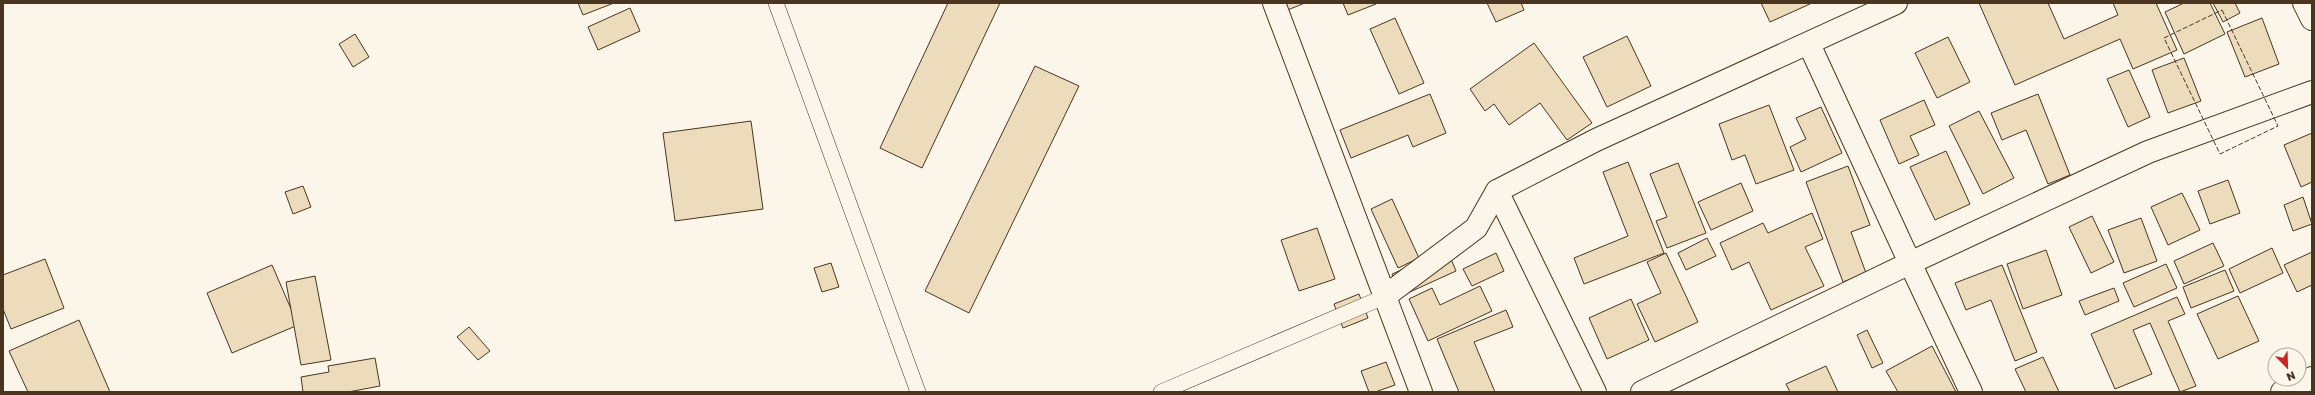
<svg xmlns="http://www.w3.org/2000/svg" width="2315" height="395" viewBox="0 0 2315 395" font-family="'Golos Text',sans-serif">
<rect width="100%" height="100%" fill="#fbf6e9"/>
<g fill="#ecdcbc" stroke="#4a3520">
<polygon points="578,3 614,3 583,15"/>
<polygon points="948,3 1000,3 922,168 880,148"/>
<polygon points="1282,3 1305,3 1285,11"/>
<polygon points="1343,3 1376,3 1376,4 1348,15"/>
<polygon points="1487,3 1521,3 1524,10 1496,22"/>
<polygon points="1761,3 1810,3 1810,4 1770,22"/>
<polygon points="1979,3 2048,3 2064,39 2118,15 2113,3 2156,3 2177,50 2133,69 2120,39 2015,85"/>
<polygon points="2184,3 2210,3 2225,34 2184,54 2165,12"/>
<polygon points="2213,3 2235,3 2240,13 2223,22"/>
<polygon points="630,8 640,31 598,50 588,27"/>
<polygon points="1395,18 1424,83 1399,94 1370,29"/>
<polygon points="2262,18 2279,64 2245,77 2227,32"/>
<polygon points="355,34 369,57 353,67 339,44"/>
<polygon points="1627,36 1651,86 1607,107 1583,57"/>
<polygon points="1948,37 1970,82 1937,98 1915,53"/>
<polygon points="1534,43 1592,123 1567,140 1540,103 1509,125 1494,104 1485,111 1470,89"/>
<polygon points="2184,58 2201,101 2168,113 2152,70"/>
<polygon points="1035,66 1079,86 969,313 925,291"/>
<polygon points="2129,70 2150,117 2128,127 2107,79"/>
<polygon points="1430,94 1446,133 1413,147 1408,135 1351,158 1340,130"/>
<polygon points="2038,94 2070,175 2048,184 2026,130 2002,140 1991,113"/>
<polygon points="1924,100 1935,125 1910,136 1919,155 1899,164 1880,120"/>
<polygon points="1769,105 1794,170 1756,184 1745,155 1732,160 1719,124"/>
<polygon points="1821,107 1842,153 1801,172 1790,147 1806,139 1796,118"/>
<polygon points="1979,111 2014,178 1983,194 1949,126"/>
<polygon points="751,121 763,209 675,221 663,133"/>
<polygon points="2312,133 2312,182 2301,187 2284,145"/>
<polygon points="1946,151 1970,204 1935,220 1910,167"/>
<polygon points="1628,162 1664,253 1584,284 1574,258 1628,236 1603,172"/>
<polygon points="1678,163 1706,233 1667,248 1656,221 1667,217 1650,174"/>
<polygon points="1848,166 1870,225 1851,232 1866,273 1843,282 1806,182"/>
<polygon points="2228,180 2240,213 2210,224 2198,191"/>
<polygon points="1741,183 1753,211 1711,230 1698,202"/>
<polygon points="303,186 311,207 293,214 285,192"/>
<polygon points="2182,193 2200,230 2168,245 2151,207"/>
<polygon points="2303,197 2312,224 2293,231 2284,205"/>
<polygon points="1392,199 1419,258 1398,268 1371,209"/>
<polygon points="1812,213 1823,239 1805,247 1824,286 1771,310 1749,262 1732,270 1720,243 1763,223 1768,233"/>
<polygon points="2092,216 2114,262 2091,273 2069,227"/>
<polygon points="2141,218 2157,261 2124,273 2108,230"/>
<polygon points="1317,228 1335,279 1299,291 1281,240"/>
<polygon points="1707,238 1716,256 1686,270 1678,253"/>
<polygon points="2213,243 2224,266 2184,284 2174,261"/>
<polygon points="2272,248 2283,273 2240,293 2229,269"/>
<polygon points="1447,250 1456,271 1401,296 1392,274"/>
<polygon points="2046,250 2062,295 2023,309 2007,264"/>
<polygon points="2312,252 2312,285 2297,292 2284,265"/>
<polygon points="1496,253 1504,271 1472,286 1463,269"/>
<polygon points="1666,253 1698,322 1655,342 1637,304 1661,293 1647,262"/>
<polygon points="45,259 64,308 11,329 3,309 3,275"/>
<polygon points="831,263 839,287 822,292 814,268"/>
<polygon points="2166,264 2177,288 2134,307 2123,283"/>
<polygon points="272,265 298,325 232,353 207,293"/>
<polygon points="2002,265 2037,352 2015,361 1991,300 1966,310 1955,283"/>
<polygon points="2225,270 2234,291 2191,308 2183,287"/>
<polygon points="315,276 331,360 301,365 286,282"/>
<polygon points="1480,286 1492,311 1428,341 1409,299 1432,288 1440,305"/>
<polygon points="2114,288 2119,301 2085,315 2079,301"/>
<polygon points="1359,294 1368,318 1343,328 1334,304"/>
<polygon points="2238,296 2259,341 2218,359 2197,314"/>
<polygon points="2177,297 2185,314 2168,321 2196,386 2180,392 2150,323 2133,330 2152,374 2115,389 2091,334"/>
<polygon points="1631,299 1649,340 1607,359 1589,318"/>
<polygon points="1506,310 1513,327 1474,342 1495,392 1459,392 1437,339"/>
<polygon points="79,320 110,392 28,392 9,351"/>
<polygon points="469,327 490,351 478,360 457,337"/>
<polygon points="1867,330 1883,363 1872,368 1857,335"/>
<polygon points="1932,346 1956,392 1898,392 1886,371"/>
<polygon points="2043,357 2059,392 2026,392 2015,369"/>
<polygon points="375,358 380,386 348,392 303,392 301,377 329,372 328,366"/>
<polygon points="1386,362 1395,385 1375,392 1369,392 1361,371"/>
<polygon points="1826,366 1838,392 1790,392 1786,384"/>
</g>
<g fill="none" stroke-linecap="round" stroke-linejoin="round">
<g stroke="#4a3520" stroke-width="16">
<g id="lane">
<polyline points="776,3 918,392"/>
<polyline points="1161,392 1384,297"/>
</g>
</g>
<g stroke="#4a3520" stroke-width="24">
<g id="street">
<polyline points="1274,3 1421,392"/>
<polyline points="2304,3 2312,19"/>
<polyline points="1497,191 1595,392"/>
<polyline points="1384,297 1476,228 1497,191 1596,140 1896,3"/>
<polyline points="1642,392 1910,263 1809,44"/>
<polyline points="1971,392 1910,263 2148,152 2312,92"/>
<polyline points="2282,392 2312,378"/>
</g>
</g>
<use href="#lane" stroke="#fbf6e9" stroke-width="15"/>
<use href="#street" stroke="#fbf6e9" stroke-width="22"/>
<polygon stroke="#4a3520" stroke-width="1" stroke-dasharray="5 2" stroke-linecap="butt" points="2222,10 2278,126 2220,154 2164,38"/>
</g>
<rect width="2315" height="395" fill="none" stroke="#4a3520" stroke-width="8"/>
<g transform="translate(2287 367) rotate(157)"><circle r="19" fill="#fbf6e9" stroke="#b4a999"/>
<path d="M0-3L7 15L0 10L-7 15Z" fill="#c62828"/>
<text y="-6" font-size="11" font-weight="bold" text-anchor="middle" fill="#4a3520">N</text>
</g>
</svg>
